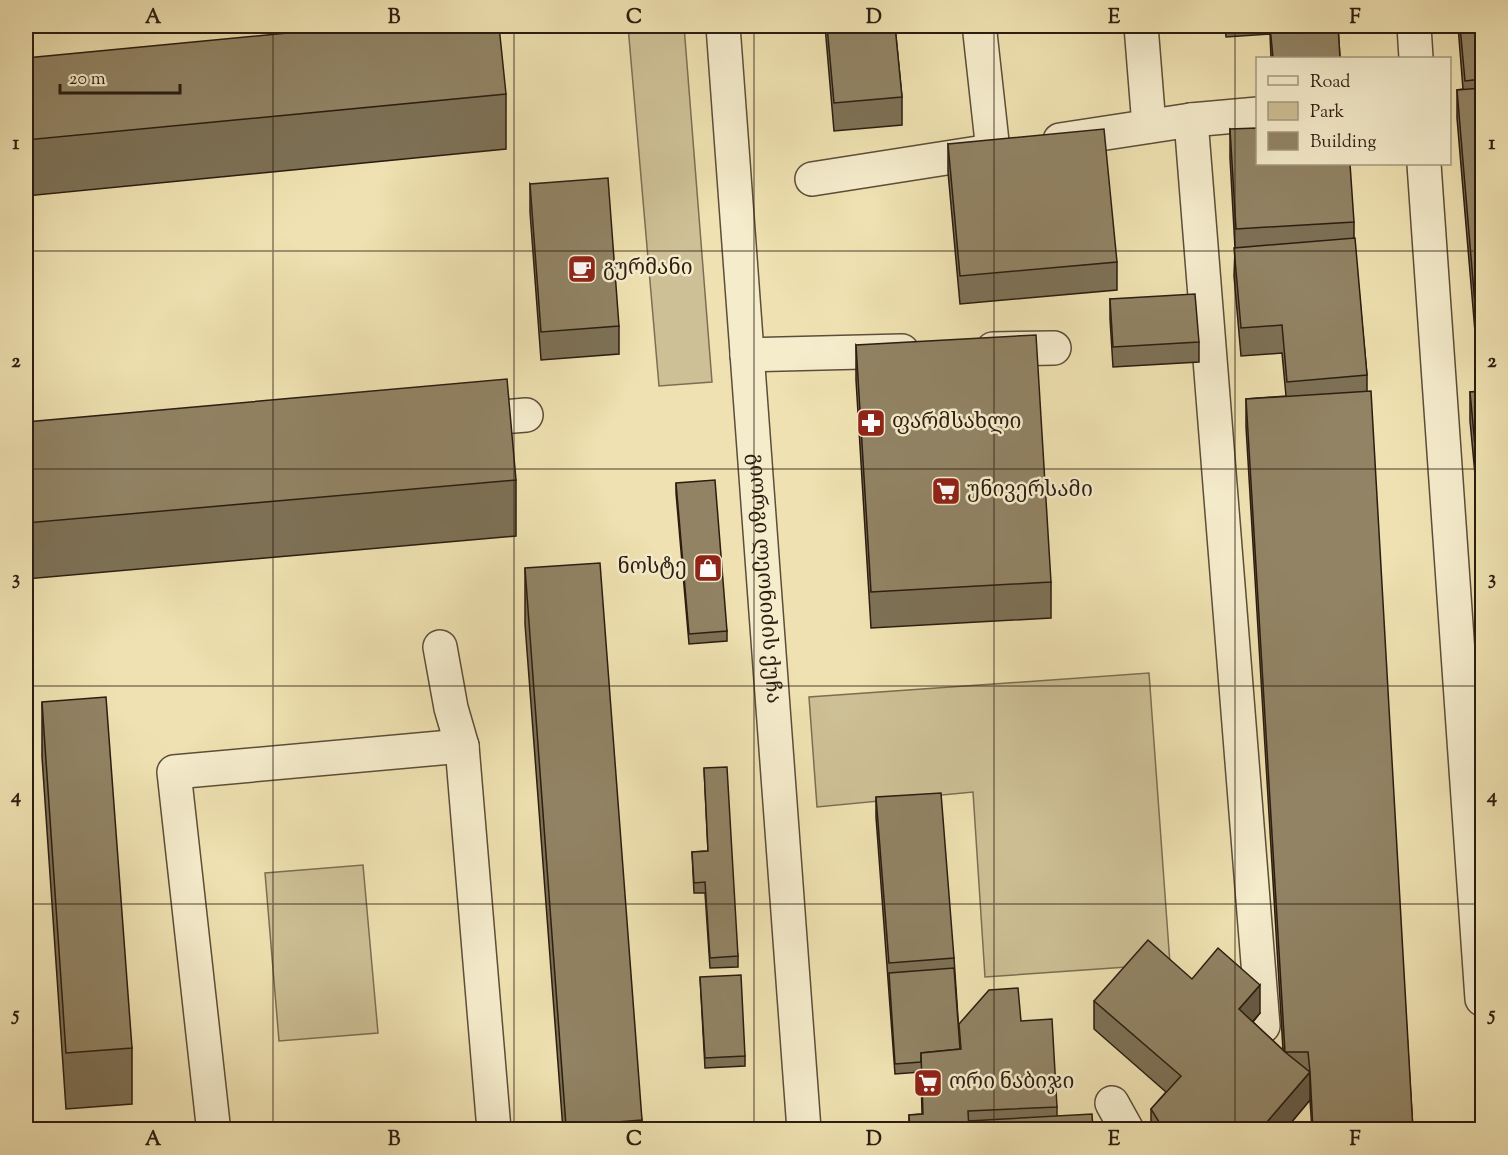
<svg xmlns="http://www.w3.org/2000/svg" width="1508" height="1155" viewBox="0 0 1508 1155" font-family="'Sorts Mill Goudy','Noto Serif Georgian',serif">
<rect width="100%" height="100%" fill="#efe1b1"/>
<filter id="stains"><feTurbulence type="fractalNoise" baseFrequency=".00333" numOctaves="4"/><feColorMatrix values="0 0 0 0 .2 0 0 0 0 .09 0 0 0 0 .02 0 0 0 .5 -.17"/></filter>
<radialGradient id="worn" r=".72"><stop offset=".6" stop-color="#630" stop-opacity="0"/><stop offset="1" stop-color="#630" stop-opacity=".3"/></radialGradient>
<g fill="#cec096" stroke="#7c6e53" stroke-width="1.5">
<polygon points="628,26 684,26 712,382 659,386"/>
<polygon points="1149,673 1170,964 985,977 973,792 817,807 809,697"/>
<polygon points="363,865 378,1033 279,1041 265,873"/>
</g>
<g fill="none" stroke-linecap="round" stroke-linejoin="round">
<g stroke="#5c4e38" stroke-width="36">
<g id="minor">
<path id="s1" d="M 723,26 L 804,1130"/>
<polyline points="982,26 980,33 993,151"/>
<polyline points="1141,26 1149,126"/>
<polyline points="1414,26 1416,58"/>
<polyline points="1191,120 1263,1026"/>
<polyline points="1060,140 1191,120 1258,114"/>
<polyline points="1424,164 1482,999"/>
<polyline points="812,179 991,151"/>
<polyline points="993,349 1054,348"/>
<polyline points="747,355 902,351"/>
<polyline points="465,420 526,415"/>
<polyline points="440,647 451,708 462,746 494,1130"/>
<polyline points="1112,1103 1127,1130"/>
<polyline points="212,1130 213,1124 174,772 462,746"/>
</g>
</g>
<use href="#minor" stroke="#f5eccc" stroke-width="33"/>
</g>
<g fill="#7d7156" stroke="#2b1d10" stroke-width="1.5">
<polygon points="825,26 895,26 902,97 902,125 834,131"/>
<polygon points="1225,26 1338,26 1340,58 1271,58 1270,34 1226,37"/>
<polygon points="1458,26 1482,26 1482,549 1470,421 1470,392 1480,391 1457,118 1457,90 1463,89"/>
<polygon points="26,58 506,94 506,149 26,196"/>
<polygon points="1230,129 1354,222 1354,238 1367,375 1367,392 1413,1130 1312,1130 1310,1100 1285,1130 1151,1130 1151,1109 1166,1092 1094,1029 1094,1001 1192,979 1260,1013 1253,1022 1283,1050 1246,427 1246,399 1286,396 1282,353 1241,356 1234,276 1235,248 1230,158"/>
<polygon points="948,144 1117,262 1117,290 960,304 948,172"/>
<polygon points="530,184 619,326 619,354 541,360 530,212"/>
<polygon points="26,230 32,284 32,304 26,305"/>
<polygon points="1110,299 1199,342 1199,362 1113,367 1110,319"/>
<polygon points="856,345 1051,582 1051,618 871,628 856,380"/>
<polygon points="26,422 516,480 516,536 26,579"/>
<polygon points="676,483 727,631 727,641 689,644 676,493"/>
<polygon points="525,568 642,1120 642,1130 563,1130 525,624"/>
<polygon points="42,702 132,1048 132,1104 66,1109 42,757"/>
<polygon points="704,768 738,956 738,967 710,968 705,893 694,893 692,852 708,851"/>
<polygon points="876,797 954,958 959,1033 1021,1021 1057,1107 1057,1116 1093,1130 909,1130 909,1115 922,1114 921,1072 895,1074 876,817"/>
<polygon points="700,977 745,1056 745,1066 705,1068"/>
</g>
<g fill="#665c46" stroke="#2b1d10" stroke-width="1.5">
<polygon points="1260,985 1260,1013 1239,1037 1239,1009"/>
<polygon points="1310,1072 1310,1100 1285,1130 1260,1130"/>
</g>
<g fill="#918364" stroke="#2b1d10" stroke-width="1.5" fill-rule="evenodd">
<polygon points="360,26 499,26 506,94 26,140 26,58"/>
<polygon points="827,26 895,26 902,97 834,103"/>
<polygon points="1270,26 1338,26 1340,58 1273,58"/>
<polygon points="1460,26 1482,26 1482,79 1465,81"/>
<polygon points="1482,88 1482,376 1481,376 1457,90"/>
<polygon points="1257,128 1257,164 1350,164 1354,222 1236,229 1230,129"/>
<polygon points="1104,129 1117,262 960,276 948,144"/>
<polygon points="608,178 619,326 541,332 530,184"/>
<polygon points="26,230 32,284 26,285"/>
<polygon points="1355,238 1367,375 1287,382 1282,325 1241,328 1234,248"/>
<polygon points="1195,294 1199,342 1113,347 1110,299"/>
<polygon points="1036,335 1051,582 871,592 856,345"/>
<polygon points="507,379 516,480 26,523 26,422"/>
<path d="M 1371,391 L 1413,1130 L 1313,1130 L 1310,1072 L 1260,1130 L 1164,1130 L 1151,1109 L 1181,1076 L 1094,1001 L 1148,940 L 1192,979 L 1218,948 L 1260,985 L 1239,1009 L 1285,1052 L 1246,399 ZM 1285,1052 L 1308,1052 L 1310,1072 Z"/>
<polygon points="1482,391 1482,520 1470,392"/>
<polygon points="715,480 727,631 689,634 676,483"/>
<polygon points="600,563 642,1120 566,1126 525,568"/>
<polygon points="106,697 132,1048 66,1053 42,702"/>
<polygon points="727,767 738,956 710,958 705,882 694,883 692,852 708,851 704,768"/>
<polygon points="941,793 954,958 889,963 876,797"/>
<polygon points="954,968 960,1049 921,1053 921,1062 895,1064 889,973"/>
<polygon points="741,975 745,1056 705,1058 700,977"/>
<polygon points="1018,988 1021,1021 1052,1019 1057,1107 968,1111 969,1130 910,1130 909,1115 923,1114 921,1053 961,1049 959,1024 989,990"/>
<polygon points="1092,1114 1093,1130 969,1130 969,1121"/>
</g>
<path fill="none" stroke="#2b1d10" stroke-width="1.5" stroke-opacity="0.55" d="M 273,26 L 273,1130M 514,26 L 514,1130M 754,26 L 754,1130M 994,26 L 994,1130M 1235,26 L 1235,1130M 26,251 L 1482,251M 26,469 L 1482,469M 26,686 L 1482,686M 26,904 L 1482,904"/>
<defs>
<g id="cafe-square" transform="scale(1.5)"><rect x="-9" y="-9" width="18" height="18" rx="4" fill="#8f2418" stroke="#f5eccc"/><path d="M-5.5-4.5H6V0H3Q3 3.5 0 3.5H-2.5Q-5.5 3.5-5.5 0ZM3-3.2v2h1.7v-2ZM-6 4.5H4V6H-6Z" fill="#fff"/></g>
<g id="pharmacy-square" transform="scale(1.5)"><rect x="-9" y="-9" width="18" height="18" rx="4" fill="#8f2418" stroke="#f5eccc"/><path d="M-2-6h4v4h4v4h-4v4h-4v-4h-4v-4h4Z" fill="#fff"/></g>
<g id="supermarket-square" transform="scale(1.5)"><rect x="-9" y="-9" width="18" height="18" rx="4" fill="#8f2418" stroke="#f5eccc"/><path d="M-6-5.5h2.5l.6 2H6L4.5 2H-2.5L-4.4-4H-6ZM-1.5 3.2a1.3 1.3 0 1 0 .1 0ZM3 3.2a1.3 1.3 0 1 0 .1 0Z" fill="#fff"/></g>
<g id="shop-square" transform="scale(1.5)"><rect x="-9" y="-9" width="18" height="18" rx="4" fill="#8f2418" stroke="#f5eccc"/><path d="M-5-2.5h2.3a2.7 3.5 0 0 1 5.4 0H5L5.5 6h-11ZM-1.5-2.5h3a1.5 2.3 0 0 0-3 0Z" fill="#fff"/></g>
</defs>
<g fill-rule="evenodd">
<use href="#cafe-square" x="582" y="269"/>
<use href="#pharmacy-square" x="871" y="423"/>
<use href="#supermarket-square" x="946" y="491"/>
<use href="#shop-square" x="708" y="568"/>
<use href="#supermarket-square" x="928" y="1083"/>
</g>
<g text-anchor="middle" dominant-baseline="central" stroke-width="5" stroke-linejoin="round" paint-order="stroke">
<g font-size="21" fill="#2b1d10" stroke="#f5eccc" text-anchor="start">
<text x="603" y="269">გურმანი</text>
<text x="892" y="423">ფარმსახლი</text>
<text x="967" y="491">უნივერსამი</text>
<text x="687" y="568" text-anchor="end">ნოსტე</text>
<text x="949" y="1083">ორი ნაბიჯი</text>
</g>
<g font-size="21" fill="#2b1d10" stroke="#f5eccc">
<text stroke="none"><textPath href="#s1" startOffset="554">გიორგი ლეონიძის ქუჩა</textPath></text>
</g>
</g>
<rect width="1508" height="1155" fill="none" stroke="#efe1b1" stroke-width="66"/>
<rect x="1256" y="57" width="195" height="108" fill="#f5eccc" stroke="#a49981" stroke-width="1.5"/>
<rect x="1268" y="76" width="30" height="9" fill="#f5eccc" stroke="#a49981" stroke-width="1.5"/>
<text x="1310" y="87" font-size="18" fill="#2b1d10">Road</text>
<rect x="1268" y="102" width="30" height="18" fill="#cec096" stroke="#a49981" stroke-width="1.5"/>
<text x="1310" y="117" font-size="18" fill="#2b1d10">Park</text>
<rect x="1268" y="132" width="30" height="18" fill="#918364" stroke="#a49981" stroke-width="1.5"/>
<text x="1310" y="147" font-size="18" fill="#2b1d10">Building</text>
<path d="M60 84v9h120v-9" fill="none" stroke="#2b1d10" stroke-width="3"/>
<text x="69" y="84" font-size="18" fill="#2b1d10" stroke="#f5eccc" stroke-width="4.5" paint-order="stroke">20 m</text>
<rect x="33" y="33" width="1442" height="1089" fill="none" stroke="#2b1d10" stroke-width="2"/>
<g font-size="20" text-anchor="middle" font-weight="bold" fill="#2b1d10">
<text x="153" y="23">A</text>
<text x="394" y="23">B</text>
<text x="634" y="23">C</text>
<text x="874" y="23">D</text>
<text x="1114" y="23">E</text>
<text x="1355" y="23">F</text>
<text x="16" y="149">1</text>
<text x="1492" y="149">1</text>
<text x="16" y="367">2</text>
<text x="1492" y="367">2</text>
<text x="16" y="584">3</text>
<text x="1492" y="584">3</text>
<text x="16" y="802">4</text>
<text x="1492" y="802">4</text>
<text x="16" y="1020">5</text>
<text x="1492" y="1020">5</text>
<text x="153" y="1145">A</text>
<text x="394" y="1145">B</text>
<text x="634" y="1145">C</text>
<text x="874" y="1145">D</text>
<text x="1114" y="1145">E</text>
<text x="1355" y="1145">F</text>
</g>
<rect width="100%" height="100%" filter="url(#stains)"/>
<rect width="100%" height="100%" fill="url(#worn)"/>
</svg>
